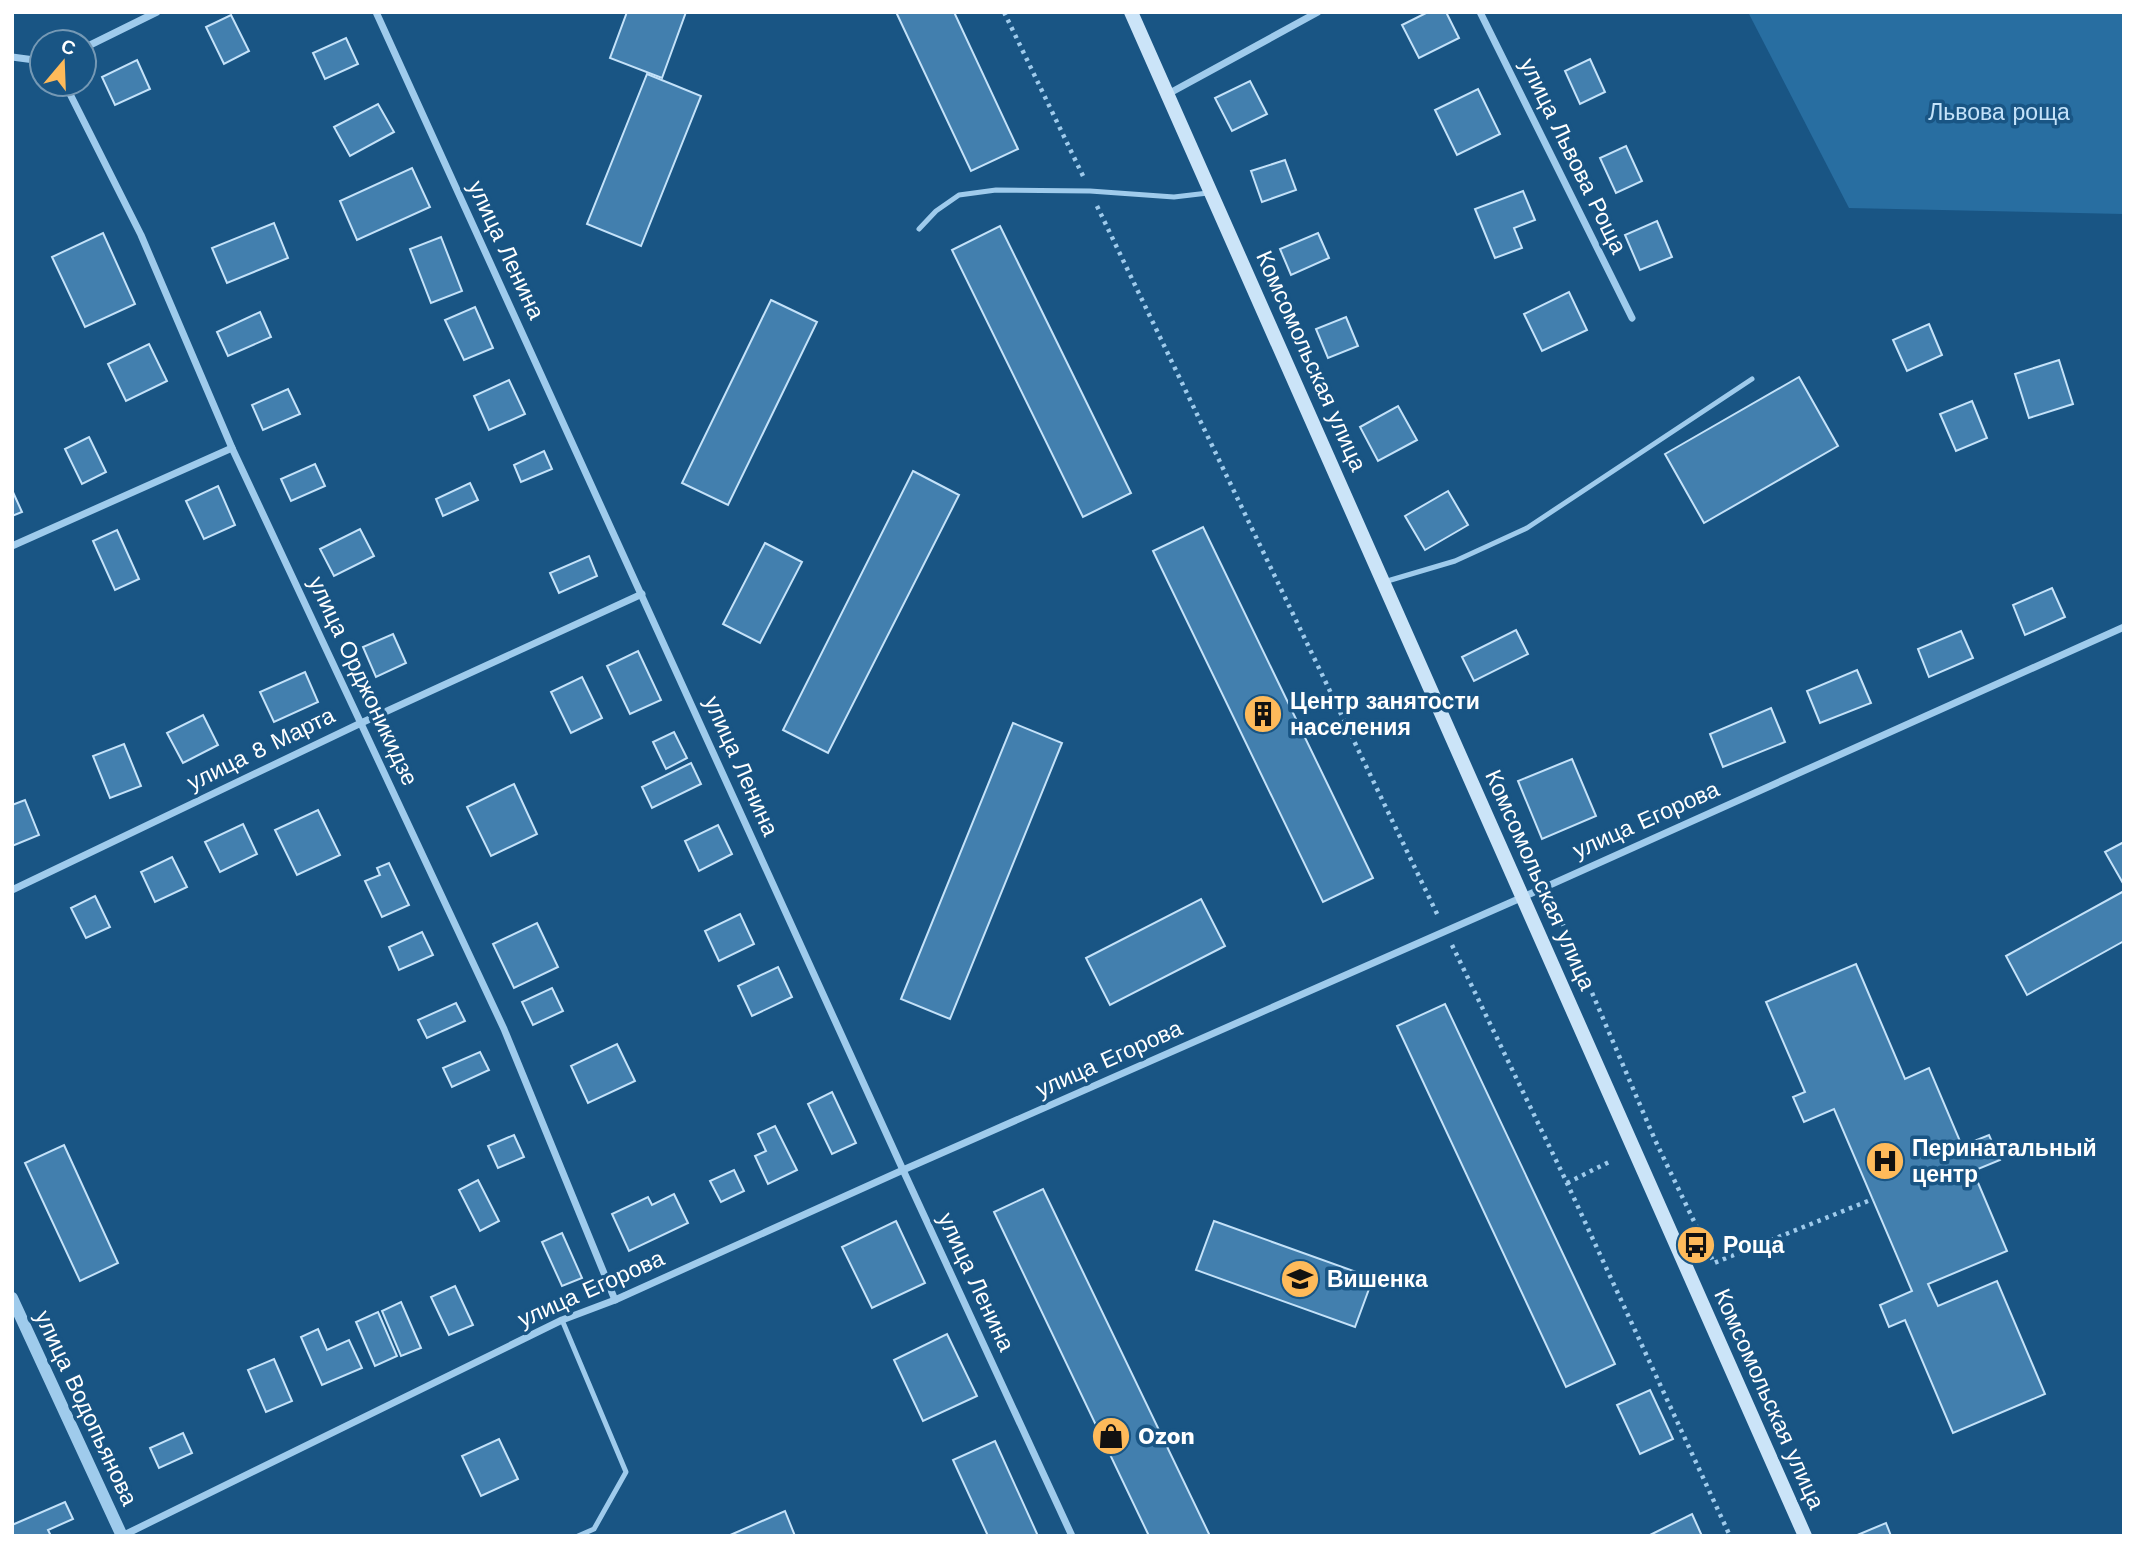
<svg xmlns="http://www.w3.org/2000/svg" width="2136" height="1548" viewBox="0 0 2136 1548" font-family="'Work Sans',sans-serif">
<rect width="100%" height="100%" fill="#195584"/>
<polygon fill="#286ea1" points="1748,12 2124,12 2124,214 1849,208"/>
<g fill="#427fae" stroke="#c4e2f9" stroke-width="2">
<polygon points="627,12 686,12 662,78 610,58"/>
<polygon points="896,12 954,12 1018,149 971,171"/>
<polygon points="1428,12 1446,12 1459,38 1419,58 1402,25"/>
<polygon points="231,15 249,51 224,64 206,27"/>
<polygon points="346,38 358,64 325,79 313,53"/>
<polygon points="1590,59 1605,92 1580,104 1565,71"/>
<polygon points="137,60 150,89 115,105 102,77"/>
<polygon points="647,74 701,96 641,246 587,224"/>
<polygon points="1250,81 1267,114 1232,131 1215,98"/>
<polygon points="1478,89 1500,134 1457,155 1435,110"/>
<polygon points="378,104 394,132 350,156 334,127"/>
<polygon points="1626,146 1642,181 1616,193 1600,158"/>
<polygon points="1285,160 1296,190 1262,202 1251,171"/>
<polygon points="412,168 430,207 357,240 340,201"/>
<polygon points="1523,191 1535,220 1514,228 1522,248 1495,258 1475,209"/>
<polygon points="1657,221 1672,257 1640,270 1625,235"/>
<polygon points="274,223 288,258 227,283 212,248"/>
<polygon points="1000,226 1131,493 1083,517 952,250"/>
<polygon points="103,233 135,304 85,327 52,257"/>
<polygon points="1318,233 1329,258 1291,275 1280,249"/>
<polygon points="441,237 462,291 431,303 410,249"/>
<polygon points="1569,292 1587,330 1542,351 1524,314"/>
<polygon points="771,300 817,322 728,505 682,483"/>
<polygon points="475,307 493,348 464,360 445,320"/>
<polygon points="260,312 271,337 228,356 217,332"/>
<polygon points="1346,317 1358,346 1328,358 1316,329"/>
<polygon points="1929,324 1942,355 1907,371 1893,340"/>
<polygon points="149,344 167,381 126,401 108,364"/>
<polygon points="2059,360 2073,404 2029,418 2015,374"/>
<polygon points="1799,377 1838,446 1704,523 1665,454"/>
<polygon points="509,380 525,414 489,430 474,396"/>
<polygon points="288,389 300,414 263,430 252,405"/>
<polygon points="1972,401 1987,438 1956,451 1940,414"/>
<polygon points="1398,406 1417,440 1378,461 1360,427"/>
<polygon points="89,437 106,472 82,484 65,449"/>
<polygon points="544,451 552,469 521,482 514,465"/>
<polygon points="315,464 325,486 291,501 281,479"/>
<polygon points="913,471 959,495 828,753 783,730"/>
<polygon points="470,483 478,500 443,516 436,499"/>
<polygon points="218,486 235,525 204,539 186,501"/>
<polygon points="12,490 22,512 12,516"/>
<polygon points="1448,491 1468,525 1425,550 1405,516"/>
<polygon points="1203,527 1373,878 1323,902 1153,551"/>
<polygon points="360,529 374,556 334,576 320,549"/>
<polygon points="117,530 139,579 115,590 93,541"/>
<polygon points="765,543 802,562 760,643 723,624"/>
<polygon points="589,556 597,576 559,593 550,573"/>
<polygon points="2052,588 2065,617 2025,635 2013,605"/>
<polygon points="1516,630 1528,654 1474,681 1462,657"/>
<polygon points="1961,631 1973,658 1929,677 1918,649"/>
<polygon points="393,634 406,663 376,677 363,647"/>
<polygon points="638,651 661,700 630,714 607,666"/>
<polygon points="1857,670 1871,703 1820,723 1807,691"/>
<polygon points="305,672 318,702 274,722 260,692"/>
<polygon points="582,677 602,718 571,733 551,692"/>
<polygon points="1771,708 1785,742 1723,767 1710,734"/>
<polygon points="203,715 218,745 183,763 167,733"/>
<polygon points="1013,723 1062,743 950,1019 901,999"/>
<polygon points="674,732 687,758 666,769 653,742"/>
<polygon points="124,744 141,786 110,798 93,756"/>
<polygon points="1572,759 1596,816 1542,839 1518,781"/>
<polygon points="691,763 701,784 652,808 642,787"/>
<polygon points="514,784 537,834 491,856 467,807"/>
<polygon points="25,800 39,835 12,846 12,805"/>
<polygon points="318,810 340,855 297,875 275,830"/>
<polygon points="243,824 257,854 220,872 205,842"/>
<polygon points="718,825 732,854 699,871 685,841"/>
<polygon points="2124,842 2124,885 2105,852"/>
<polygon points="172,857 187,887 155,902 141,872"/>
<polygon points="389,863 409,905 382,917 365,881 380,875 377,868"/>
<polygon points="2124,891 2124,941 2027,995 2006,956"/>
<polygon points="95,896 110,927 86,938 71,908"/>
<polygon points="1201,899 1225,946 1110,1005 1086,958"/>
<polygon points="740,914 754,944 719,961 705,931"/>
<polygon points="537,923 558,967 514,988 493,944"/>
<polygon points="422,932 433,955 399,970 389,947"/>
<polygon points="1856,964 1905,1079 1929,1068 1962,1146 1989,1135 2000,1160 1973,1171 2007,1251 1928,1284 1938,1306 1997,1281 2045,1394 1953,1433 1905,1320 1889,1327 1880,1305 1912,1291 1834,1109 1804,1122 1793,1097 1805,1092 1766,1002"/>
<polygon points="778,967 792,997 752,1016 738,986"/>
<polygon points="552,988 563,1011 533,1025 522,1002"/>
<polygon points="456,1003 465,1021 427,1038 418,1020"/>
<polygon points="1445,1004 1615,1364 1566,1387 1397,1026"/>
<polygon points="617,1044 635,1081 588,1103 571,1066"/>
<polygon points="480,1052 489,1070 452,1087 443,1068"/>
<polygon points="832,1092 856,1143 832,1154 808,1104"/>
<polygon points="775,1126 797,1170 768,1184 755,1156 766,1151 758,1134"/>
<polygon points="514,1135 524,1157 498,1168 488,1146"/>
<polygon points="64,1145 118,1263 80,1281 25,1163"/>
<polygon points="734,1170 744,1191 721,1202 710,1181"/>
<polygon points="478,1180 499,1221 480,1231 459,1190"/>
<polygon points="1043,1189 1210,1536 1149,1536 994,1212"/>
<polygon points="674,1194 688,1223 629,1251 612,1214 648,1197 652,1205"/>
<polygon points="896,1221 925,1283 872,1308 842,1247"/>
<polygon points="1214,1221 1373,1278 1355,1327 1196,1270"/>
<polygon points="562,1233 582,1278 562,1286 542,1242"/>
<polygon points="455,1286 473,1325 449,1335 431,1297"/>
<polygon points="401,1302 421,1348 401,1356 382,1311"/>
<polygon points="378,1312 397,1356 375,1366 356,1322"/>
<polygon points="318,1329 327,1350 349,1340 362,1368 322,1385 301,1337"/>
<polygon points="947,1334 977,1396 923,1421 894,1360"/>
<polygon points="274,1359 292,1401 266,1412 248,1370"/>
<polygon points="1650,1390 1673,1439 1640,1454 1617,1405"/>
<polygon points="183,1433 192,1453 159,1468 150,1448"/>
<polygon points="499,1439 518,1479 481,1496 462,1456"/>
<polygon points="995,1441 1038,1536 988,1536 953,1460"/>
<polygon points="65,1502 73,1519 48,1530 51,1536 12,1536 12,1525"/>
<polygon points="785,1511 795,1536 728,1536"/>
<polygon points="1692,1514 1702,1536 1648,1536"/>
<polygon points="1886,1523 1891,1536 1855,1536"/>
</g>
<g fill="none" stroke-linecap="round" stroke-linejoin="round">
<g stroke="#9fcbec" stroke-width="4.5" stroke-dasharray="3.5 5" stroke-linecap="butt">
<polyline points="1004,12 1083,176"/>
<polyline points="1097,206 1439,918"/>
<polyline points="1552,899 1655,1140 1714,1263 1873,1199"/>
<polyline points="1452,945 1567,1183 1730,1536"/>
<polyline points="1567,1183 1611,1161"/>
</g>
<g stroke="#9fcbec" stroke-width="5">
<polyline points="919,229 936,211 959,195 996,190 1090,191 1174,197 1208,193"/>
<polyline points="1384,582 1455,561 1527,528 1752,379"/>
<polyline points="562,1320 626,1472 594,1529 578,1536"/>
</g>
<g stroke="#9fcbec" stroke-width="7">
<polyline points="376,12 903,1170 1072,1536"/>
<polyline points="1480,12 1632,318"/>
<polyline points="84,48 157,12"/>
<polyline points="12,57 42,61"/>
<polyline points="65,84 141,235 232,448 504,1029 615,1300"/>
<polyline points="1168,94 1318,12"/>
<polyline points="12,546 232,448"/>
<polyline points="12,890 361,723 642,594"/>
<polyline points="122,1536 562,1320 615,1300 903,1170 1523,897 2124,627"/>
</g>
<polyline stroke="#9fcbec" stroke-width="12" points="12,1298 122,1536"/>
<polyline stroke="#cbe4f8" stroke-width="14" points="1131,12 1805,1536"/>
</g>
<defs>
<g id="building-disc" transform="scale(2.0125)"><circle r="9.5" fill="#feba5a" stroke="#195584"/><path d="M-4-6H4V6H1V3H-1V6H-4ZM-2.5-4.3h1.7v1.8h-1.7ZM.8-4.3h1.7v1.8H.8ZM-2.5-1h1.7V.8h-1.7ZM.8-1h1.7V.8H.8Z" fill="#111"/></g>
<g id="hospital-disc" transform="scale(2.0125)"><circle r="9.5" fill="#feba5a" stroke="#195584"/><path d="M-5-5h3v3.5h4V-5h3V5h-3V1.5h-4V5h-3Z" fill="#111"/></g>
<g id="bus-disc" transform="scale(2.0125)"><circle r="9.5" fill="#feba5a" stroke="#195584"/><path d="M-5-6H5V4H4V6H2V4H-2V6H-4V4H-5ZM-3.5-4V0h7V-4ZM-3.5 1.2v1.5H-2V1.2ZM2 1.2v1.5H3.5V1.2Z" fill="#111"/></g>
<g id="school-disc" transform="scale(2.0125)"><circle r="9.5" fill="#feba5a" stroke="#195584"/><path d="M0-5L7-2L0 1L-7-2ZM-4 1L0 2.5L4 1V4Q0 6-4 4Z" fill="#111"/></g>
<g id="shop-disc" transform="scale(2.0125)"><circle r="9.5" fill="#feba5a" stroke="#195584"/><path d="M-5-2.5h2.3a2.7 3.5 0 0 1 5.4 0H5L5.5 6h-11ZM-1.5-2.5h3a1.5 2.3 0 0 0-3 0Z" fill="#111"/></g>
</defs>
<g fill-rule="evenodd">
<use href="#building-disc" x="1263" y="714"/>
<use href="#hospital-disc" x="1885" y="1161"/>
<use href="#bus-disc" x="1696" y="1245"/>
<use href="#school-disc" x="1300" y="1279"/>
<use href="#shop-disc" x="1111" y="1436"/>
</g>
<g text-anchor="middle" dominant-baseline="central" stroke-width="7" stroke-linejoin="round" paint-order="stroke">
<g font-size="23" fill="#c4e2f9" stroke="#195584">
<text x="1999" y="112">Львова роща</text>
</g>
<g font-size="23" fill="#fff" stroke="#195584">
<text transform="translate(1573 156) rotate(64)">улица Львова Роща</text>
<text transform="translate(506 250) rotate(65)">улица Ленина</text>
<text transform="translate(1311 361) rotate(66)">Комсомольская улица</text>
<text transform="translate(363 681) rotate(65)">улица Орджоникидзе</text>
<text transform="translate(261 749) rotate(-26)">улица 8 Марта</text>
<text transform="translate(741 766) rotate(66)">улица Ленина</text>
<text transform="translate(1646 820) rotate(-24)">улица Егорова</text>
<text transform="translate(1540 880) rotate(66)">Комсомольская улица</text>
<text transform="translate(1109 1059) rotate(-24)">улица Егорова</text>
<text transform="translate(976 1282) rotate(65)">улица Ленина</text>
<text transform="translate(591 1289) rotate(-24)">улица Егорова</text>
<text transform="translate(1769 1399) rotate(66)">Комсомольская улица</text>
<text transform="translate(86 1408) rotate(65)">улица Водопьянова</text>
</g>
<g font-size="23" font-weight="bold" fill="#fff" stroke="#195584" text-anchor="start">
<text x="1290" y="701">Центр занятости<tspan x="1290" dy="26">населения</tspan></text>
<text x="1912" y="1148">Перинатальный<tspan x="1912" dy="26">центр</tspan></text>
<text x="1723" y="1245">Роща</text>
<text x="1327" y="1279">Вишенка</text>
<text x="1138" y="1436">Ozon</text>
</g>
</g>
<rect width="2136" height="1548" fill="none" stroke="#ffffff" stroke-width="28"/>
<g transform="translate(63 63) rotate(19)"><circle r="33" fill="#195584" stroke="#7599b5" stroke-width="2"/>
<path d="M0-5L12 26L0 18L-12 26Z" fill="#feba5a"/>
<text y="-10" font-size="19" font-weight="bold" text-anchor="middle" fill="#ffffff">С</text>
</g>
</svg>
